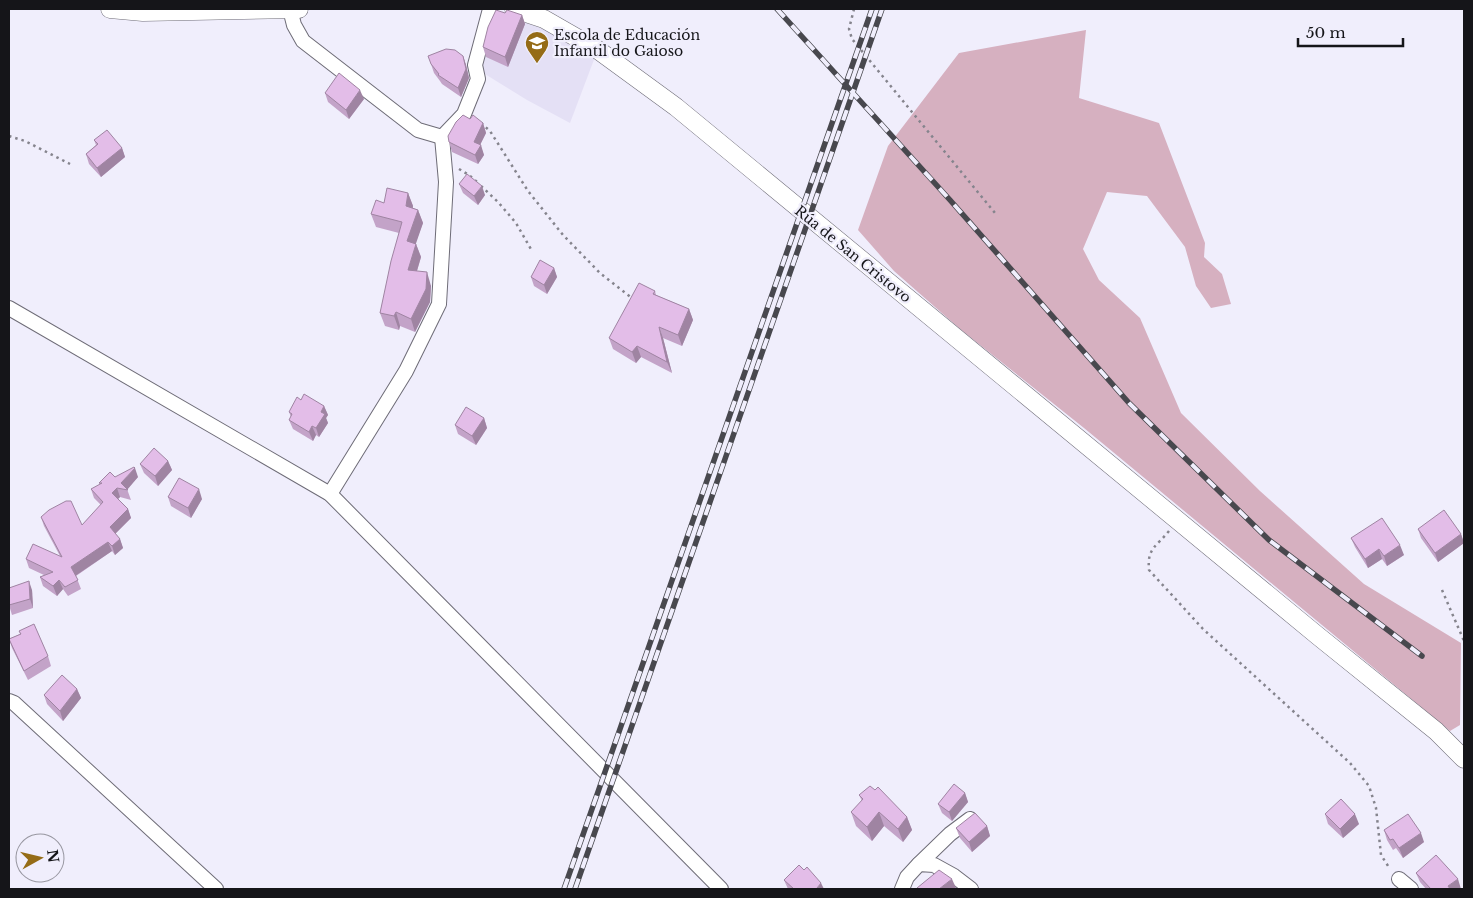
<svg xmlns="http://www.w3.org/2000/svg" width="1473" height="898" viewBox="0 0 1473 898" font-family="'Libre Baskerville',serif">
<rect width="100%" height="100%" fill="#f0eefc"/>
<polygon fill="#e4e0f5" points="502,11 563,38 595,57 570,123 527,100 480,71 484,56"/>
<polygon fill="#d6b0c0" points="1086,30 1079,98 1159,123 1205,243 1204,257 1222,274 1231,304 1211,308 1196,286 1185,247 1147,196 1107,192 1083,249 1099,280 1140,318 1181,413 1260,491 1364,584 1461,643 1460,725 1450,731 1084,428 960,329 894,271 858,230 888,146 959,53"/>
<g fill="none" stroke-linecap="round" stroke-linejoin="round">
<g stroke="#6e6c77" stroke-width="16">
<g id="minor">
<polyline points="290,9 294,25 303,41 418,130 442,137"/>
<polyline points="9,308 330,494 721,889"/>
<polyline points="330,494 406,371 439,304 446,182 442,137 464,114 478,79 475,65 490,9"/>
<polyline points="9,701 14,703 216,889"/>
<polyline points="919,864 950,834 970,819"/>
<polyline points="1399,879 1411,889"/>
<polyline points="902,889 907,877 919,864 934,865 954,876 971,889"/>
</g>
</g>
<g stroke="#6e6c77" stroke-width="19">
<g id="tertiary">
<polyline points="110,9 143,12 299,9"/>
<polyline points="514,9 544,19 598,50 676,107 1318,636 1436,731 1464,759"/>
</g>
</g>
<g stroke="#85848d" stroke-width="2.5" stroke-dasharray="2.5 4" stroke-linecap="butt">
<polyline points="854,9 849,29 852,39 995,213"/>
<polyline points="481,123 490,131 528,191 563,235 600,273 633,299"/>
<polyline points="9,136 25,141 70,164"/>
<polyline points="459,169 469,175 477,182"/>
<polyline points="481,186 498,202 516,223 532,251"/>
<path d="M 1169,531 C 1156,547 1147,548 1149,570 L 1203,629 L 1350,763 L 1369,786 L 1376,808 L 1381,855 L 1390,869"/>
<polyline points="1442,590 1464,641"/>
</g>
<use href="#minor" stroke="#fff" stroke-width="14"/>
<use href="#tertiary" stroke="#fff" stroke-width="18"/>
<g stroke="#48484e" stroke-width="5.5">
<g id="rail">
<polyline points="777,9 950,200 1129,403 1269,540 1422,656"/>
<polyline points="564,889 872,9"/>
<polyline points="575,889 882,9"/>
</g>
</g>
<use href="#rail" stroke="#f0eefc" stroke-width="4" stroke-dasharray="11" stroke-linecap="butt"/>
</g>
<g fill="#c3a3c8">
<polygon points="505,13 522,15 525,24 508,67 486,57 483,47"/>
<polygon points="463,56 466,65 469,78 461,97 442,84 440,81 434,73 431,64"/>
<polygon points="325,93 364,99 349,119 328,102"/>
<polygon points="470,119 483,123 486,133 480,145 484,155 478,164 452,152 449,142"/>
<polygon points="94,140 122,148 125,157 101,177 89,164 86,154 96,145"/>
<polygon points="459,184 485,195 478,205 463,193"/>
<polygon points="408,193 413,206 413,208 418,210 423,223 415,244 416,244 421,257 417,271 431,286 430,302 415,332 400,326 399,330 385,326 380,313 399,233 376,227 371,214 384,203"/>
<polygon points="554,268 557,277 547,294 534,286 531,277"/>
<polygon points="655,291 656,295 689,309 693,320 682,346 663,338 672,373 641,357 636,363 613,349 609,338"/>
<polygon points="301,400 324,406 328,415 326,418 328,423 319,437 316,435 313,441 293,429 289,420 291,417 289,412"/>
<polygon points="484,418 487,428 476,445 458,434 455,425"/>
<polygon points="168,461 172,470 158,486 144,473 140,464"/>
<polygon points="115,477 138,477 127,489 131,500 120,497 118,499 128,509 131,518 115,534 120,539 123,548 115,555 112,551 76,576 81,589 68,596 63,589 57,596 43,586 40,577 44,575 29,568 26,559 60,556 44,526 41,517 82,525 101,505 94,498 91,489 100,485 99,483"/>
<polygon points="168,497 202,499 191,518 171,506"/>
<polygon points="1418,529 1461,534 1464,543 1438,562 1421,538"/>
<polygon points="1351,538 1404,555 1387,566 1382,559 1368,568 1355,547"/>
<polygon points="32,590 33,608 12,615 9,605"/>
<polygon points="19,631 48,656 51,666 28,680 12,648 9,639 20,634"/>
<polygon points="77,689 81,698 63,721 47,704 44,695"/>
<polygon points="965,793 968,802 952,821 942,813 938,804"/>
<polygon points="859,795 907,817 912,830 903,842 884,826 872,841 856,826 851,812 862,801"/>
<polygon points="1325,814 1359,824 1343,838 1328,824"/>
<polygon points="987,826 990,836 972,852 960,838 956,828"/>
<polygon points="1384,830 1424,842 1403,858 1396,848 1393,850 1387,840"/>
<polygon points="1416,873 1461,889 1426,889 1420,882"/>
<polygon points="784,880 824,889 788,889"/>
</g>
<g fill="#9f84a2">
<polygon points="522,15 525,24 508,67 505,57"/>
<polygon points="463,56 466,65 469,78 461,97 458,88"/>
<polygon points="360,90 364,99 349,119 346,110"/>
<polygon points="483,123 486,133 477,151 474,142"/>
<polygon points="481,145 484,155 478,164 475,155"/>
<polygon points="122,148 125,157 101,177 97,168"/>
<polygon points="482,186 485,195 478,205 474,196"/>
<polygon points="408,193 413,206 410,219 406,206"/>
<polygon points="418,210 423,223 412,255 407,241"/>
<polygon points="416,244 421,257 413,284 408,270"/>
<polygon points="554,268 557,277 547,294 544,285"/>
<polygon points="427,272 431,286 430,302 415,332 411,319"/>
<polygon points="689,309 693,320 682,346 678,335"/>
<polygon points="396,312 400,326 399,330 394,316"/>
<polygon points="659,327 663,338 672,373 667,362"/>
<polygon points="637,346 641,357 636,363 632,352"/>
<polygon points="324,406 328,415 326,418 328,423 319,437 316,428 321,412"/>
<polygon points="484,418 487,428 476,445 472,436"/>
<polygon points="312,426 316,435 313,441 309,432"/>
<polygon points="168,461 172,470 158,486 155,476"/>
<polygon points="135,468 138,477 127,490 121,483"/>
<polygon points="117,488 120,497 115,502 112,493"/>
<polygon points="199,489 202,499 191,518 188,508"/>
<polygon points="128,509 131,518 113,536 110,527"/>
<polygon points="1461,534 1464,543 1438,562 1435,553"/>
<polygon points="120,539 123,548 115,555 112,546"/>
<polygon points="108,542 112,551 75,576 71,567"/>
<polygon points="1400,545 1404,555 1387,566 1384,556"/>
<polygon points="1379,549 1382,559 1368,568 1365,559"/>
<polygon points="59,580 63,589 57,596 53,586"/>
<polygon points="29,581 32,590 33,608 30,599"/>
<polygon points="77,689 81,698 63,721 60,711"/>
<polygon points="965,793 968,802 952,821 949,812"/>
<polygon points="879,812 884,826 872,841 867,827"/>
<polygon points="1355,814 1359,824 1343,838 1340,829"/>
<polygon points="907,817 912,830 903,842 898,829"/>
<polygon points="987,826 990,836 972,852 969,842"/>
<polygon points="1421,833 1424,842 1403,858 1399,848"/>
<polygon points="952,879 956,888 955,889 939,889"/>
<polygon points="1458,879 1461,889 1449,889 1448,886"/>
<polygon points="821,883 824,889 817,889 817,888"/>
</g>
<g fill="#e3bde8" stroke="#9f84a2">
<polygon points="496,10 505,13 507,10 522,15 505,57 483,47 488,27"/>
<polygon points="446,49 455,50 463,56 466,69 458,88 438,75 439,74 431,64 428,56"/>
<polygon points="339,73 360,90 346,110 325,93"/>
<polygon points="463,115 470,119 473,115 483,123 474,142 481,145 475,155 449,142 448,136 456,122"/>
<polygon points="107,130 122,148 97,168 86,154 98,144 94,140"/>
<polygon points="467,174 482,186 474,196 459,184"/>
<polygon points="387,188 408,193 406,206 418,210 407,241 416,244 408,270 427,272 426,289 411,319 396,312 394,316 380,313 391,261 402,222 371,214 376,200 384,203"/>
<polygon points="540,260 554,268 544,285 531,277"/>
<polygon points="639,283 655,291 653,294 689,309 678,335 659,327 667,362 637,346 632,352 609,338"/>
<polygon points="304,394 324,406 321,412 325,414 316,428 312,426 309,432 289,420 292,414 289,412 297,397 301,400"/>
<polygon points="466,407 484,418 472,436 455,425"/>
<polygon points="154,448 168,461 155,476 140,464"/>
<polygon points="134,467 135,468 121,483 128,490 117,488 112,493 128,509 110,527 120,539 112,546 108,542 71,567 78,580 65,587 59,580 53,586 40,577 53,572 26,559 33,544 62,557 41,517 49,510 66,501 71,501 82,525 103,502 91,489 102,483 99,483 110,472 115,477"/>
<polygon points="179,478 199,489 188,508 168,497"/>
<polygon points="1444,510 1461,534 1435,553 1418,529"/>
<polygon points="1382,518 1400,545 1384,556 1379,549 1365,559 1351,538"/>
<polygon points="29,581 30,599 9,605 9,588"/>
<polygon points="34,624 48,656 24,671 9,639 21,634 19,631"/>
<polygon points="62,675 77,689 60,711 44,695"/>
<polygon points="954,784 965,793 949,812 938,804"/>
<polygon points="870,786 875,790 878,787 907,817 898,829 879,812 867,827 851,812 863,799 859,795"/>
<polygon points="1341,799 1355,814 1340,829 1325,814"/>
<polygon points="975,813 987,826 969,842 956,828"/>
<polygon points="1408,814 1421,833 1399,848 1393,839 1390,840 1384,830"/>
<polygon points="1436,855 1458,879 1448,886 1450,889 1431,889 1416,873"/>
<polygon points="799,865 804,870 807,867 821,883 817,888 818,889 794,889 784,880"/>
<polygon points="939,870 952,879 939,889 918,889 917,888"/>
</g>
<defs>
<g id="school-pin" transform="scale(1.25)"><path d="M0 17L-7.5 6A9.5 9.5 0 1 1 7.5 6Z" fill="#956c17" stroke="#f0eefc"/><path d="M0-5L7-2L0 1L-7-2ZM-4 1L0 2.5L4 1V4Q0 6-4 4Z" fill="#fff"/></g>
</defs>
<g fill-rule="evenodd">
<use href="#school-pin" x="537" y="43"/>
</g>
<g text-anchor="middle" dominant-baseline="central" stroke-width="4.5" stroke-linejoin="round" paint-order="stroke">
<g font-size="14" fill="#151519" stroke="#f0eefc" text-anchor="start">
<text x="554" y="35">Escola de Educación<tspan x="554" dy="16">Infantil do Gaioso</tspan></text>
</g>
<g font-size="14" fill="#151519" stroke="#f0eefc">
<text transform="translate(853 254) rotate(39)">Rúa de San Cristovo</text>
</g>
</g>
<rect width="1473" height="898" fill="none" stroke="#151519" stroke-width="20"/>
<g transform="translate(40 858) rotate(82)"><circle r="24" fill="#f0eefc" stroke="#9897a1"/>
<path d="M0-4L9 19L0 12L-9 19Z" fill="#956c17"/>
<text y="-8" font-size="14" font-weight="bold" text-anchor="middle" fill="#151519">N</text>
</g>
<path d="M1298 38v8h105v-8" fill="none" stroke="#151519" stroke-width="2.5"/>
<text x="1306" y="38" font-size="15" fill="#151519" stroke="#f0eefc" stroke-width="4" paint-order="stroke">50 m</text>
</svg>
